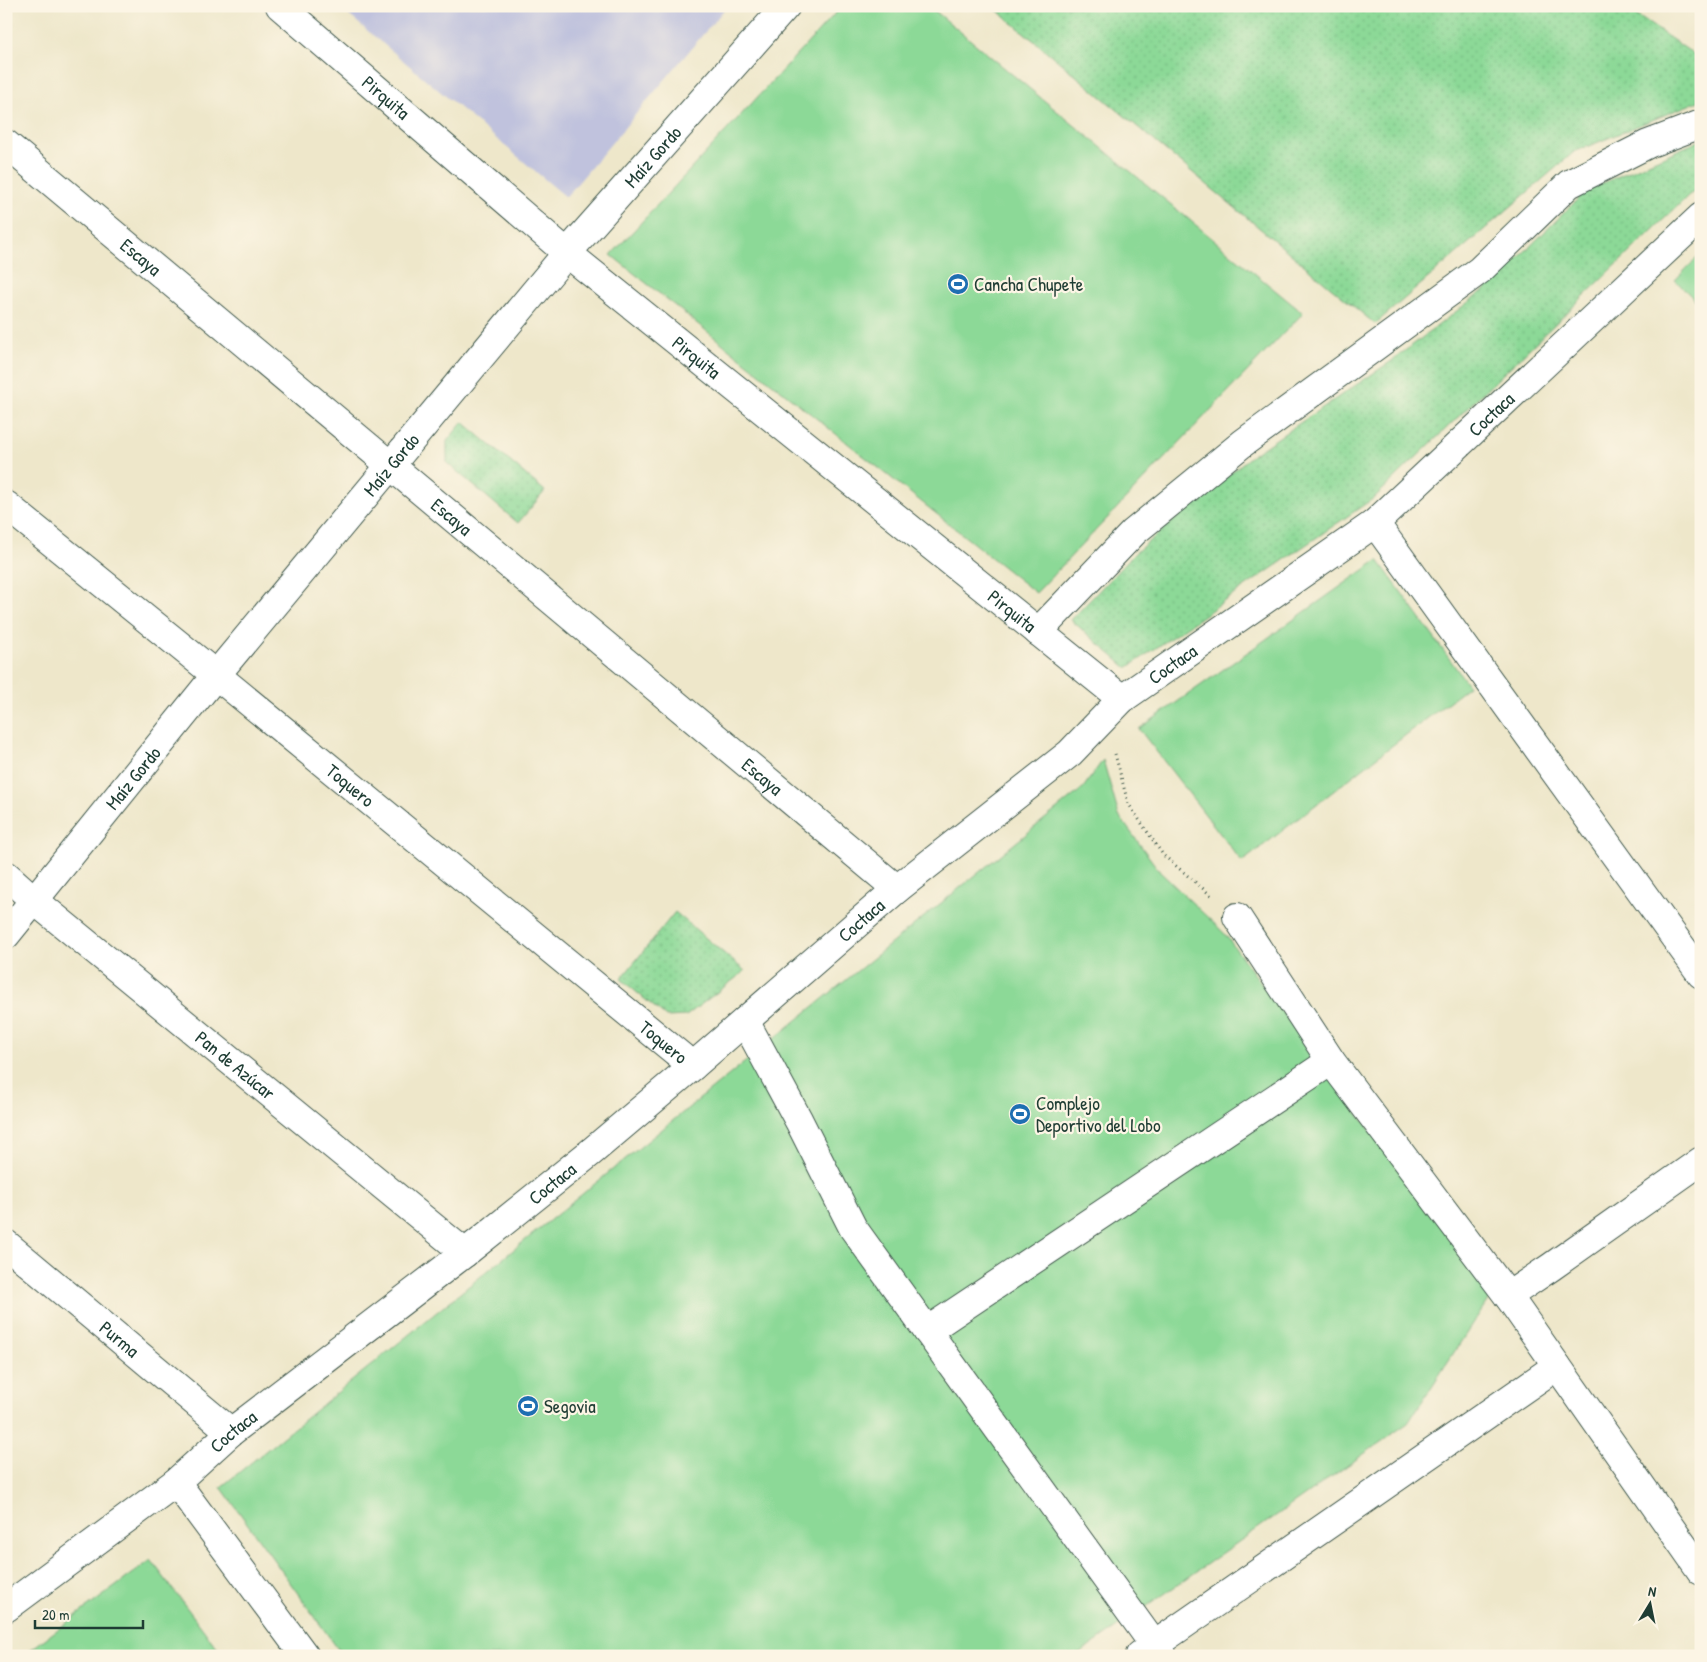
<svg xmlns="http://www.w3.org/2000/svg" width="1707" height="1662" viewBox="0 0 1707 1662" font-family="'Patrick Hand',sans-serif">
<defs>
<pattern id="grass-dots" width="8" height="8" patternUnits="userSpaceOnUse" patternTransform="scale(1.25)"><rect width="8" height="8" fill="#8cd997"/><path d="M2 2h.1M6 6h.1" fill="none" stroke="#78bb83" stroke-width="1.8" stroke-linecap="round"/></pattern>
</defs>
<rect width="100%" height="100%" fill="#fcf5e5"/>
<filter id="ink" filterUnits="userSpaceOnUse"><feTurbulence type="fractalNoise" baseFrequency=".02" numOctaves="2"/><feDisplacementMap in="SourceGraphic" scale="10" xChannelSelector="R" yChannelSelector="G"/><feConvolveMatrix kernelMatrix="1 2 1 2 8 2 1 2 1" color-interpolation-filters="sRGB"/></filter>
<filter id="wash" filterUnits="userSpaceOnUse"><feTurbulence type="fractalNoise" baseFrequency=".0096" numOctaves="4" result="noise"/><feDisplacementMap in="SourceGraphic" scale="20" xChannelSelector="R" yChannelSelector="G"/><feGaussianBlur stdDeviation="1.12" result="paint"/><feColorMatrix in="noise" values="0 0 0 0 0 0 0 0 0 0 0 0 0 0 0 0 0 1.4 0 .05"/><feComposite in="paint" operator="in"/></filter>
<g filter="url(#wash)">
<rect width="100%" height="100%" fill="#eee7ca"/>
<polygon fill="#c0c2dd" points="338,6 727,6 566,197"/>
<g fill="url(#grass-dots)" stroke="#568b66">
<polygon points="992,6 1623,6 1701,59 1701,100 1574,152 1375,324"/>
<polygon points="1701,140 1701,187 1689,195 1374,498 1127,668 1071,620 1135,553 1251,456 1393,360 1492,284 1587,190"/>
<polygon points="463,422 545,491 518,523 447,463 447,441"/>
<polygon points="675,912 745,971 686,1016 666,1017 621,979"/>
</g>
<g fill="#8cd997" stroke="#568b66">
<polygon points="842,6 929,6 1303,313 1036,593 611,255"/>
<polygon points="1701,254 1701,306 1675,280"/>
<polygon points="1378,560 1469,686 1242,862 1139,729"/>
<polygon points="1103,760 1119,816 1160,872 1224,933 1492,1294 1408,1423 1076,1656 343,1656 221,1487 1083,788"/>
<polygon points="151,1560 223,1656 22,1656"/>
</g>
</g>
<g filter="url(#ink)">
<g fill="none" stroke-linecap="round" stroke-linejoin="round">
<g stroke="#3e564a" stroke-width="30">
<g id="minor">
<path id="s1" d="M 280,6 L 567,253 L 1122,699"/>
<path id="s2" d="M 6,144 L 897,889"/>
<path id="s3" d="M 6,505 L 216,675 L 693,1066"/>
<polyline points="1375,523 1701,974"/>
<polyline points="1038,632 1134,532 1243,443 1480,270 1569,184 1648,144 1701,124"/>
<path id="s4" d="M 6,875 L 35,901 L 465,1253"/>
<polyline points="1237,917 1331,1061 1508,1296 1701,1571"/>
<path id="s5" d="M 6,935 L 216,675 L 567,253 L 786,6"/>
<polyline points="745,1021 799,1121 853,1228 1162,1656"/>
<path id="s6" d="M 6,1244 L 231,1432"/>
<polyline points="1508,1296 1551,1267 1701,1161"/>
<polyline points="927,1331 1331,1061"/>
<polyline points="176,1482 305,1656"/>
<path id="s7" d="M 6,1608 L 176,1482 L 231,1432 L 465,1253 L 590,1153 L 693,1066 L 897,889 L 1070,753 L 1122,699 L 1375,523 L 1701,217"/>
<polyline points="1140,1655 1557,1366"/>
</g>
</g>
<polyline stroke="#3e564a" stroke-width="3" stroke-dasharray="1 4" stroke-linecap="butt" points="1115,754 1128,803 1163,855 1213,897"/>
<use href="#minor" stroke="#fff" stroke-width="28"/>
</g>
</g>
<defs>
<g id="stadium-disc" transform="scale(1.125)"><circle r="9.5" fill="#1f6fb2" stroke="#fcf5e5"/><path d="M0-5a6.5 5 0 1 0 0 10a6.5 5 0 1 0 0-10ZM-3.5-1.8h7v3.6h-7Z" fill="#fff"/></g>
</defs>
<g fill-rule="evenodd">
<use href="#stadium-disc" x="958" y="284"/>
<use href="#stadium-disc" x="1020" y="1114"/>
<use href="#stadium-disc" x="528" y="1406"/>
</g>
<g text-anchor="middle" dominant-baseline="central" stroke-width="4.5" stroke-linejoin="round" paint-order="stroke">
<g font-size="19" fill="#1f3d34" stroke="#fcf5e5">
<text stroke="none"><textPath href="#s1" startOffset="140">Pirquita</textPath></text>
<text stroke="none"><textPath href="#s5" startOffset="1012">Maíz Gordo</textPath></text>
<text stroke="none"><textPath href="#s2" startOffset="176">Escaya</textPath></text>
<text stroke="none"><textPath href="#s1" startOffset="545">Pirquita</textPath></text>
<text stroke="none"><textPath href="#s7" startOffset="1908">Coctaca</textPath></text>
<text stroke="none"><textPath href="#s5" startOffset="608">Maíz Gordo</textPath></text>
<text stroke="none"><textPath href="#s2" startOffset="581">Escaya</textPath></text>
<text stroke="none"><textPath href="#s1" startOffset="950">Pirquita</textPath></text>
<text stroke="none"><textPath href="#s7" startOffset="1502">Coctaca</textPath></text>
<text stroke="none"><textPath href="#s2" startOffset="986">Escaya</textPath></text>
<text stroke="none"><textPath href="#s5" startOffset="202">Maíz Gordo</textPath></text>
<text stroke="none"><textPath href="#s3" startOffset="444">Toquero</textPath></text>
<text stroke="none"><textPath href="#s7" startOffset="1098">Coctaca</textPath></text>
<text stroke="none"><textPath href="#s3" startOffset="849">Toquero</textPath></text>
<text stroke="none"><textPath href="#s4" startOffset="298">Pan de Azúcar</textPath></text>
<text stroke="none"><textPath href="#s7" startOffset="692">Coctaca</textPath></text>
<text stroke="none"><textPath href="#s6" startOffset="148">Purma</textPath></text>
<text stroke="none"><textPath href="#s7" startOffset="288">Coctaca</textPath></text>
</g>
<g font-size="19" fill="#1f3d34" stroke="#fcf5e5" text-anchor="start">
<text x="974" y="284">Cancha Chupete</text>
<text x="1036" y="1103">Complejo<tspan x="1036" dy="22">Deportivo del Lobo</tspan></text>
<text x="544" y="1406">Segovia</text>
</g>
</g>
<rect width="1707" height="1662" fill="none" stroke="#fcf5e5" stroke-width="25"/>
<g transform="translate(1650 1604) rotate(10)" stroke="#fcf5e5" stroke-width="4" paint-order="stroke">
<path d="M0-4L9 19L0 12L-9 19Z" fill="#1f3d34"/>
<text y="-8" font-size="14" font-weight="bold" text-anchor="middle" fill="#1f3d34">N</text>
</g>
<path d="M35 1620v8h108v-8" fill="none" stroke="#1f3d34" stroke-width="2.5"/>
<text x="42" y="1620" font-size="15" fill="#1f3d34" stroke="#fcf5e5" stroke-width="4" paint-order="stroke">20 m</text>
</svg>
